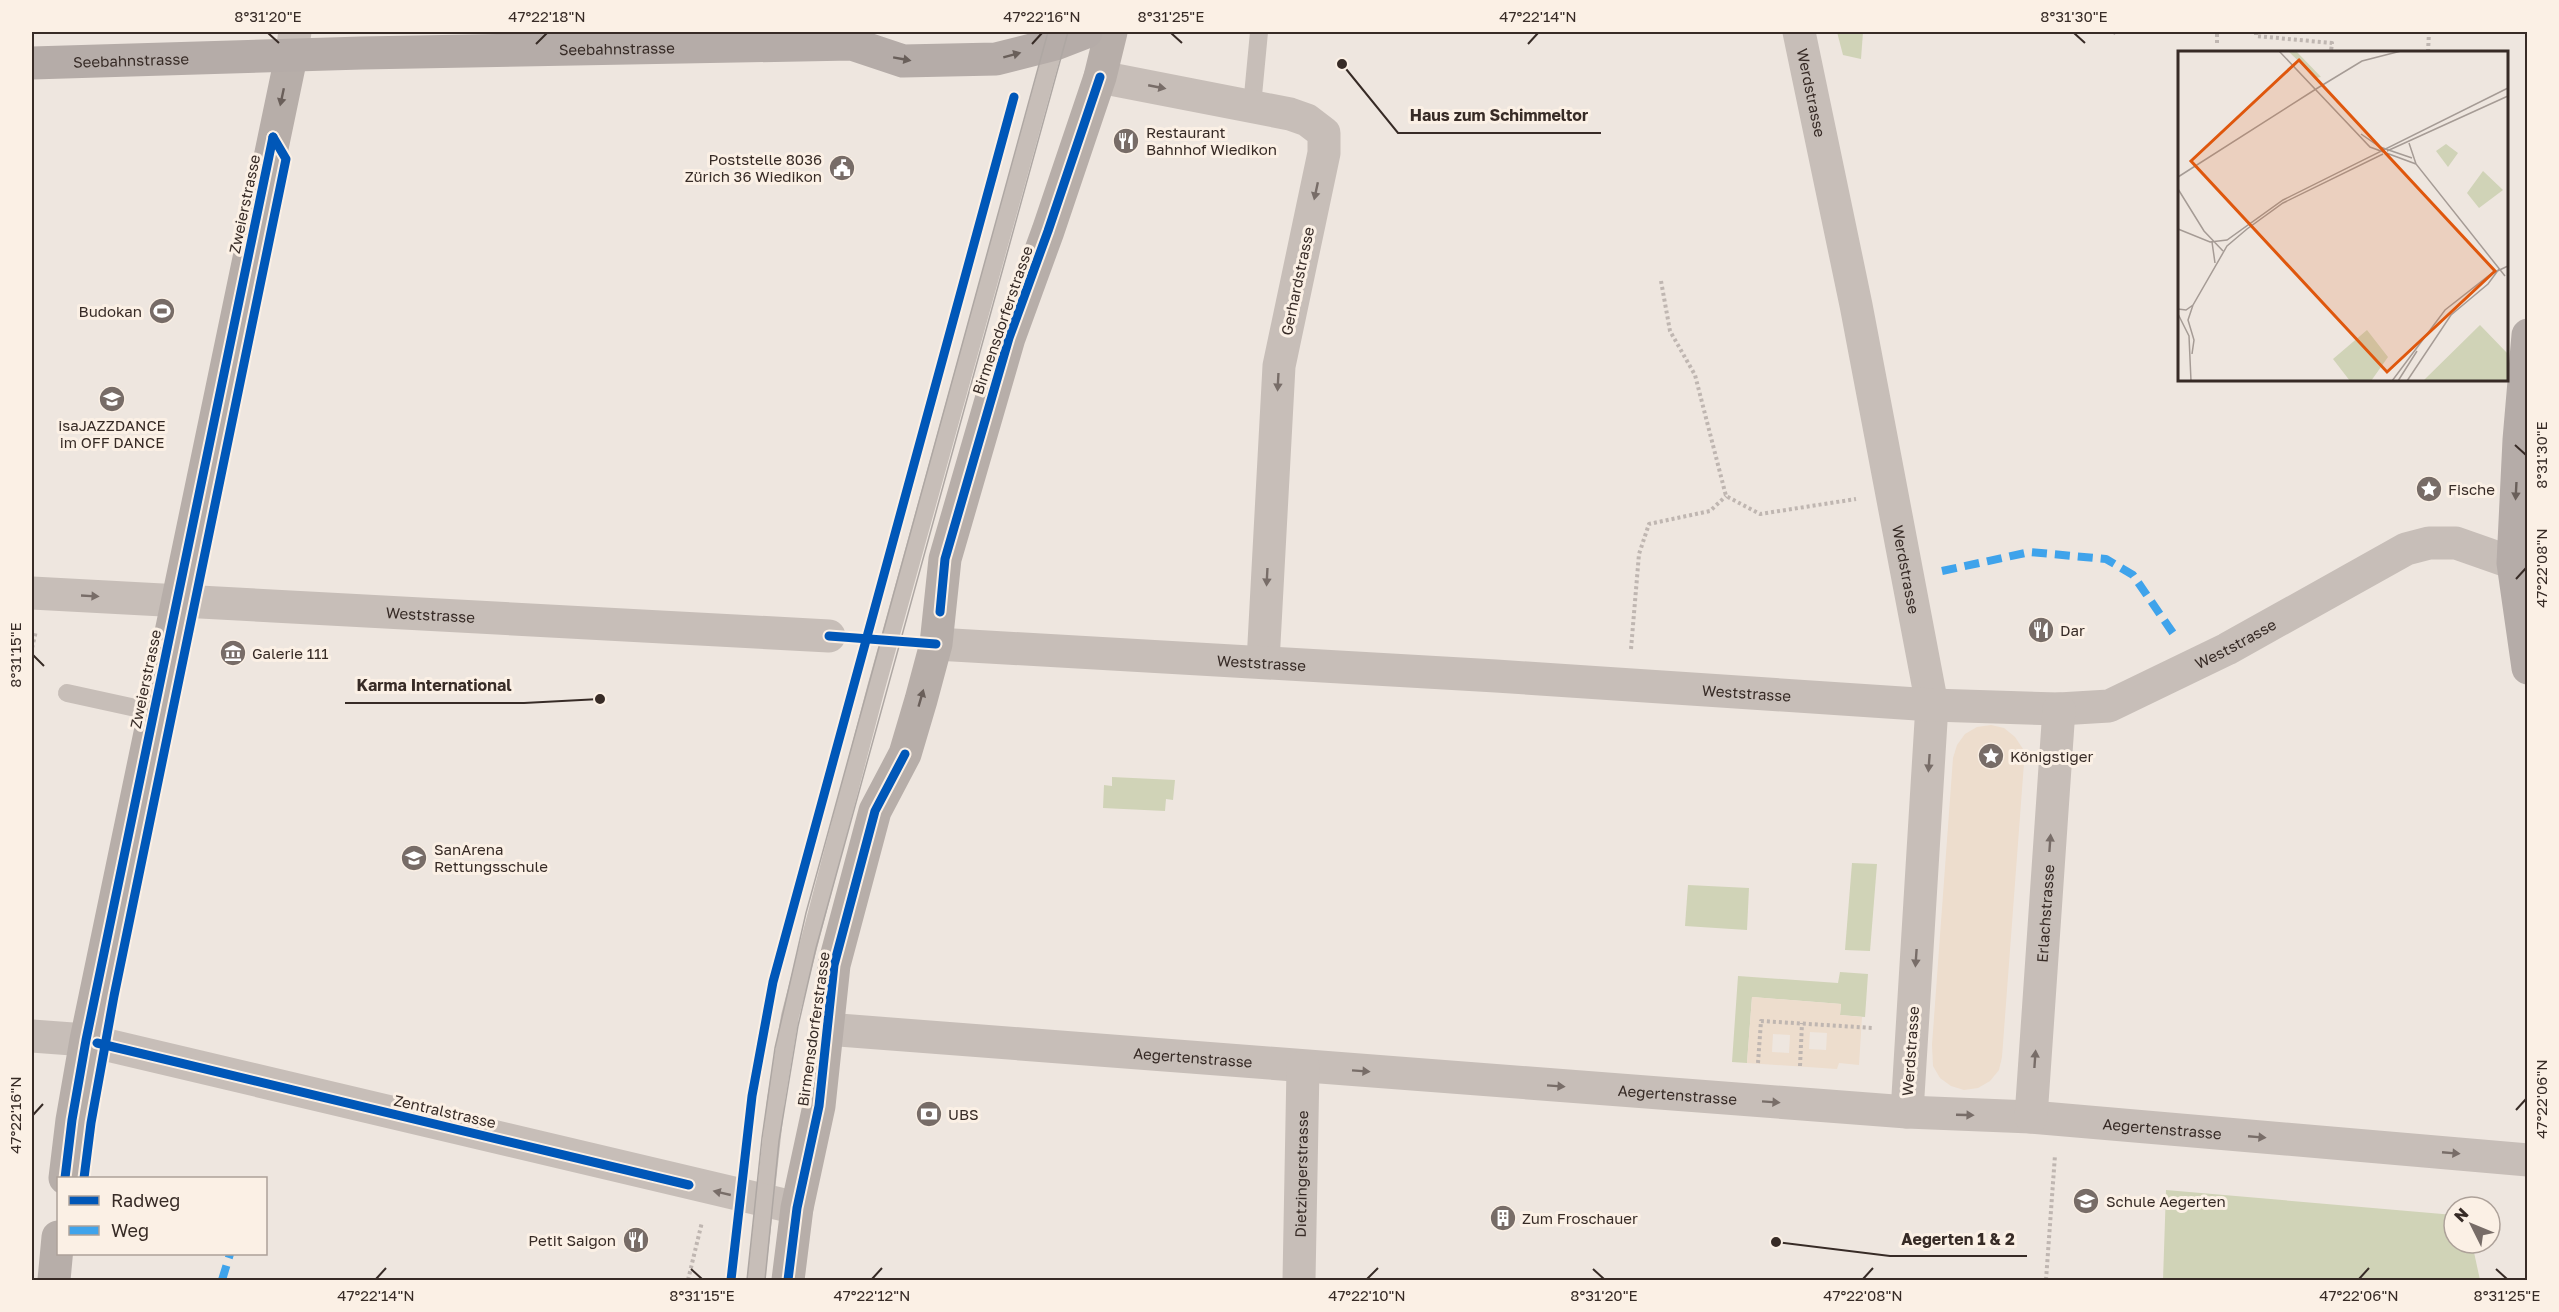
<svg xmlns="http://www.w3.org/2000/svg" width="2559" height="1312" viewBox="0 0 2559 1312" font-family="'Golos Text',sans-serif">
<rect width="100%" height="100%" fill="#eee6df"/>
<g fill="#d0d3b7">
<polygon points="1837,32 1863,32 1861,59 1843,55"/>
<polygon points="1112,777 1175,780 1173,800 1166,799 1165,811 1103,808 1104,785 1112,786"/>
<polygon points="1852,863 1877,864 1870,951 1845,950"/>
<polygon points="1688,885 1749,888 1747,930 1685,926"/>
<polygon points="1840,972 1868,974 1865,1017 1840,1015 1841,1004 1752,997 1747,1063 1732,1062 1738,976 1838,983"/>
<polygon points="2166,1190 2454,1215 2454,1243 2472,1243 2480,1280 2163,1280"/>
</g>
<g fill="#edddcd" fill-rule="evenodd">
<polygon points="1991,725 2004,728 2015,737 2023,749 2024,763 2002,1057 1999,1070 1990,1081 1978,1088 1964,1090 1951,1086 1940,1078 1933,1066 1932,1045 1953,758 1957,745 1965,734 1977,727"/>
<path d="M 1752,997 L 1841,1004 L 1840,1015 L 1862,1017 L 1859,1065 L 1839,1063 L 1837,1069 L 1747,1063 ZM 1810,1032 L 1827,1033 L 1826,1050 L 1809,1049 ZM 1773,1034 L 1790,1035 L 1789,1053 L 1772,1052 Z"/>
</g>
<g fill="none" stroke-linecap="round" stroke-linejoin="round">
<g stroke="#bfb6b1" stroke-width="4" stroke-dasharray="3 3" stroke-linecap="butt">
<polyline points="2256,32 2256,36 2332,43 2331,51"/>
<polyline points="2113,34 2114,32"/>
<polyline points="2217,43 2217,32"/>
<polyline points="2428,52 2429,32"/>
<polyline points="1661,281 1670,331 1695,375 1726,496 1760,514 1856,499"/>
<polyline points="32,648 36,631"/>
<polyline points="1631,649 1639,554 1649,524 1710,511 1726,496"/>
<polyline points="1758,1063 1761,1021 1873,1028"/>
<polyline points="1800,1066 1802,1023"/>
<polyline points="688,1280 702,1222"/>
<polyline points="2046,1280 2055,1155"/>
</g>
<g stroke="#c7beb8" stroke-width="18">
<polyline points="1252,106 1259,32"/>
<polyline points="67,693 154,712"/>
<polyline points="756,1280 776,1100 790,1016 876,688 1056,39"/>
</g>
<g stroke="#c7beb8" stroke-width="33">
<path id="s1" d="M 1799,32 L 1856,305 L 1932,705 L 1907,1112"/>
<polyline points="1100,77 1290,114 1307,120 1324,133 1324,153 1279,366 1263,662"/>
<path id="s2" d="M 32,593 L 829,636"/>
<path id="s3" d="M 936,644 L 1496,676 L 1932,705 L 2059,709 L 2109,706 L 2227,649 L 2406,549 L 2429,543 L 2456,543 L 2513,563"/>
<path id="s4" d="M 826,1029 L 1907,1112 L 2031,1117 L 2528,1160"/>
<polyline points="32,1036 86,1040 797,1208"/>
<path id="s5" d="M 2031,1117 L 2059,709"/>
<path id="s6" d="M 1299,1280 L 1303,1067"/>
</g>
<polyline stroke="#c7beb8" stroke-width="33" points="291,57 295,32"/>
<g stroke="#b7aea9" stroke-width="33">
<polyline points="65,1178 72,1120 86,1040 291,57"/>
<polyline points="54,1280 58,1237"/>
<polyline points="788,1280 797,1208 819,1106 834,965 875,811 905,754 921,700 936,644 945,559 1009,338 1048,231 1100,77 1111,32"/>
</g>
<g stroke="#b5aca8" stroke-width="33">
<path id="s7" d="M 32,63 L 362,53 L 852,44 L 903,61 L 996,59 L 1055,44 L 1086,32"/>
<polyline points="2528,335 2519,440 2513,563 2528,668"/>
</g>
<g stroke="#aea7a3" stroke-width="1.5">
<polyline points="747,1280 762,1138 775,1048 806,913 1048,32"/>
<polyline points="765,1280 779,1141 798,1026 816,948 1068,32"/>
</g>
<g stroke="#3fa3eb" stroke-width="8" stroke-dasharray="15 8" stroke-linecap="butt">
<polyline points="1942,571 2030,552 2106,559 2133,575 2175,636"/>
<polyline points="222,1280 230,1254"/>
</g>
<g stroke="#fbf0e5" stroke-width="13">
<g id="cycleway">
<polyline points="940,612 945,559 1009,338 1048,231 1100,77"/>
<polyline points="829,636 936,644"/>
<polyline points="97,1043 689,1185"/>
<polyline points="65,1178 72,1120 86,1040 273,137"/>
<polyline points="84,1178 91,1123 114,996 286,159 273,137"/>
<polyline points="731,1280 752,1096 773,982 1014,97"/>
<polyline points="788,1280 797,1208 819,1106 834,965 875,811 905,754"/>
</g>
</g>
<use href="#cycleway" stroke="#0057b8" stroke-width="9"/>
</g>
<defs><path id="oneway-solid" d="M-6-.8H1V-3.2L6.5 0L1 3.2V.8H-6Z" transform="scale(1.5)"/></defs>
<g fill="#695f5a">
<use href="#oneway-solid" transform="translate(1012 55) rotate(-15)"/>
<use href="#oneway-solid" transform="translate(902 59) rotate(10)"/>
<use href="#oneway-solid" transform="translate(2516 491) rotate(93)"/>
</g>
<g fill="#786d68">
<use href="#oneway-solid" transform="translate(1157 87) rotate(11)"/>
<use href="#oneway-solid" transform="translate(1316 191) rotate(102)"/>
<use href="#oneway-solid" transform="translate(1278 382) rotate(93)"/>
<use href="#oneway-solid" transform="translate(1267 577) rotate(93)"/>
<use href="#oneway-solid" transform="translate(90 596) rotate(3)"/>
<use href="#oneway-solid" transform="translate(1929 763) rotate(94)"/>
<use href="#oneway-solid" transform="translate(2050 843) rotate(-86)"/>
<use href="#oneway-solid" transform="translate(1916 958) rotate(94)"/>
<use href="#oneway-solid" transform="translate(2035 1059) rotate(-86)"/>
<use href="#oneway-solid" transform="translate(1361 1071) rotate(4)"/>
<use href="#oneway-solid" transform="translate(1556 1086) rotate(4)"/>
<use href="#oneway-solid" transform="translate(1771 1102) rotate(4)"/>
<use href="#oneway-solid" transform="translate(1965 1115) rotate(2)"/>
<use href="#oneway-solid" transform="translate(2257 1137) rotate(5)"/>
<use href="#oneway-solid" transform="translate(2451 1153) rotate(5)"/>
<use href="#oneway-solid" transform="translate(722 1193) rotate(-167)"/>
</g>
<g fill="#6a5f5a">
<use href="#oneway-solid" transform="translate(282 97) rotate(102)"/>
<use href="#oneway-solid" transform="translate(921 698) rotate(-74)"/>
</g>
<path fill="none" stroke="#372b26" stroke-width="2" d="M 268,33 L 279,43M 1171,33 L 1182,43M 2074,33 L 2085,43M 536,44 L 547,33M 1032,44 L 1042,33M 1528,44 L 1538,33M 2515,445 L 2526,455M 2516,579 L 2526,568M 33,655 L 44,666M 2516,1110 L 2526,1099M 33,1115 L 43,1104M 691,1269 L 702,1279M 1593,1269 L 1604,1279M 2496,1269 L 2507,1279M 376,1279 L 386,1268M 872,1279 L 882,1268M 1367,1279 L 1378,1268M 1863,1279 L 1873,1268M 2359,1279 L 2369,1268"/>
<defs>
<g id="restaurant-disc" transform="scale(1.35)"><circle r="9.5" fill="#776c67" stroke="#fbf0e5"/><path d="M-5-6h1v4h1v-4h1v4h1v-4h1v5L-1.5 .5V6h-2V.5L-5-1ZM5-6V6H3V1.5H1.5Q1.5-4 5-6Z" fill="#fff"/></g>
<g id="civic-disc" transform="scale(1.35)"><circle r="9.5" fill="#776c67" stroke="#fbf0e5"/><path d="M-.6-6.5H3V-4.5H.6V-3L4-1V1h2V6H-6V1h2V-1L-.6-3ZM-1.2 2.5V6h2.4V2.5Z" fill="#fff"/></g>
<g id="stadium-disc" transform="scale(1.35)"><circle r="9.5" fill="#776c67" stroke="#fbf0e5"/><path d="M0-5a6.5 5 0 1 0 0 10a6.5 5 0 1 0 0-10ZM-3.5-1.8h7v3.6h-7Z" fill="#fff"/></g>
<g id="university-disc" transform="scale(1.35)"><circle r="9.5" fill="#776c67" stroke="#fbf0e5"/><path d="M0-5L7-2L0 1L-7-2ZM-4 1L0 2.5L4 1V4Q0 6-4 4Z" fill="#fff"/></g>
<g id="sight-disc" transform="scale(1.35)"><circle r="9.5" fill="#776c67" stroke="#fbf0e5"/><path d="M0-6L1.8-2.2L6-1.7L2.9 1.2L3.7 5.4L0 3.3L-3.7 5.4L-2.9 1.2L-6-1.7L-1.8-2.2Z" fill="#fff"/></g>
<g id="museum-disc" transform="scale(1.35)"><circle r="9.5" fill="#776c67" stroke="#fbf0e5"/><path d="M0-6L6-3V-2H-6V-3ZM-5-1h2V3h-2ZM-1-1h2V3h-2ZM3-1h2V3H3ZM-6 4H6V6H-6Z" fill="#fff"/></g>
<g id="school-disc" transform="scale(1.35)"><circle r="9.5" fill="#776c67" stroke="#fbf0e5"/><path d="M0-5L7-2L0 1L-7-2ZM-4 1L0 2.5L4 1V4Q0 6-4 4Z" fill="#fff"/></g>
<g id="bank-disc" transform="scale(1.35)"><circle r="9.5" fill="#776c67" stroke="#fbf0e5"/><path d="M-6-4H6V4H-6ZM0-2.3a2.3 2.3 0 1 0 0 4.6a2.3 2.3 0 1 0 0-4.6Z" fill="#fff"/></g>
<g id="building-disc" transform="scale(1.35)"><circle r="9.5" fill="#776c67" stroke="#fbf0e5"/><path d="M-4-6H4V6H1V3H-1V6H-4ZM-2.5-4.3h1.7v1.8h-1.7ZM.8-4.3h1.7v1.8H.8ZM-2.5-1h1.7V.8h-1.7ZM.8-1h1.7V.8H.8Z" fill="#fff"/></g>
</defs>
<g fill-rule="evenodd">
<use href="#restaurant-disc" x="1126" y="141"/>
<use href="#civic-disc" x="842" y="168"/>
<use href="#stadium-disc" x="162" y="311"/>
<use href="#university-disc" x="112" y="399"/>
<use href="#sight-disc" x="2429" y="489"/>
<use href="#restaurant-disc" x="2041" y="630"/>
<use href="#museum-disc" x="233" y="653"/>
<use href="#sight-disc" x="1991" y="756"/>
<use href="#school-disc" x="414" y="858"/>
<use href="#bank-disc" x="929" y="1114"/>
<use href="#school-disc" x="2086" y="1201"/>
<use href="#building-disc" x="1503" y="1218"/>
<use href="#restaurant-disc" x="636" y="1240"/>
</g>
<g text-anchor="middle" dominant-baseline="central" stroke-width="6" stroke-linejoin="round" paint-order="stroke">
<g font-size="15" fill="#372b26" stroke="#fbf0e5">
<text stroke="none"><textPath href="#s7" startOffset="585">Seebahnstrasse</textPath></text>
<text stroke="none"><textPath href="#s7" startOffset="99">Seebahnstrasse</textPath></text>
<text stroke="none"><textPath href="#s1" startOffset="62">Werdstrasse</textPath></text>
<text transform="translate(244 204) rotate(-78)">Zweierstrasse</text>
<text transform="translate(1297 281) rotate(-78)">Gerhardstrasse</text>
<text transform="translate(1002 320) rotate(-71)">Birmensdorferstrasse</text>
<text stroke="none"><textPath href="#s1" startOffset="548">Werdstrasse</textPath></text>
<text stroke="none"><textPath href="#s2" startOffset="399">Weststrasse</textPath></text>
<text stroke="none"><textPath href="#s3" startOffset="1316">Weststrasse</textPath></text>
<text stroke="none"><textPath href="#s3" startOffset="326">Weststrasse</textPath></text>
<text transform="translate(145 679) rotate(-78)">Zweierstrasse</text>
<text stroke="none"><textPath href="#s3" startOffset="812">Weststrasse</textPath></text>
<text stroke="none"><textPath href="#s5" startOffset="204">Erlachstrasse</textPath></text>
<text transform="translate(813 1029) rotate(-82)">Birmensdorferstrasse</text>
<text transform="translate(1910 1051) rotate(-86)">Werdstrasse</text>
<text stroke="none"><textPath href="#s4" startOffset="368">Aegertenstrasse</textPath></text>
<text stroke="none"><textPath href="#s4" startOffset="854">Aegertenstrasse</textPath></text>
<text transform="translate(445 1111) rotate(13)">Zentralstrasse</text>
<text stroke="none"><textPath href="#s4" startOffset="1340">Aegertenstrasse</textPath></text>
<text stroke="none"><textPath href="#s6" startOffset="106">Dietzingerstrasse</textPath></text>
</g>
<g font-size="15" fill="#372b26" stroke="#fbf0e5" text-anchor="start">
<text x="1146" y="132">Restaurant<tspan x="1146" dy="17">Bahnhof Wiedikon</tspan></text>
<text x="822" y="159" text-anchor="end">Poststelle 8036<tspan x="822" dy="17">Zürich 36 Wiedikon</tspan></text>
<text x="142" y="311" text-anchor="end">Budokan</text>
<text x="112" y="425" text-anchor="middle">isaJAZZDANCE<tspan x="112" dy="17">im OFF DANCE</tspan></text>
<text x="2448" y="489">Fische</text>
<text x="2060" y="630">Dar</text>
<text x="252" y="653">Galerie 111</text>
<text x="2010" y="756">Königstiger</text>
<text x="434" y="849">SanArena<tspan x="434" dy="17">Rettungsschule</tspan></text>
<text x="948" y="1114">UBS</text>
<text x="2106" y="1201">Schule Aegerten</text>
<text x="1522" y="1218">Zum Froschauer</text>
<text x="616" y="1240" text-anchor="end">Petit Saigon</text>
</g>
</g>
<g transform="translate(2178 51)">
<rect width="330" height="330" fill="#eee6df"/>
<path d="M 110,0 L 118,0 L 143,26 L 138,27 ZM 268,93 L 280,102 L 270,116 L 258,100 ZM 305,120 L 325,139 L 301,157 L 289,142 ZM 302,274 L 330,303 L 330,330 L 245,330 ZM 189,279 L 210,306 L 193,330 L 172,330 L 155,308 Z" fill="#d0d3b7"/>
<path fill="none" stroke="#a59b95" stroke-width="1.5" d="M 101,0 L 192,96 L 238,113M 138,38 L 184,10 L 223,0M 183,83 L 202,96 L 234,107M 231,92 L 238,113 L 327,225M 209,100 L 330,45M 0,126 L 138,38M 0,138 L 26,180 L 45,200M 0,178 L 32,191 L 49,189 L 105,149 L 330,37M 34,191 L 37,212M 0,258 L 8,259 L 15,254 L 49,195 L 69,178 L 105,152 L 205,103M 0,263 L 11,285 L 13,330M 14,303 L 16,289 L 10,269 L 15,254M 214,330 L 267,259 L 313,223 L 330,215M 220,330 L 239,300M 229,330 L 273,264 L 310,233 L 321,218"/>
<path fill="#df570d" fill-opacity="0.15" stroke="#df570d" stroke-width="3" d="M 121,9 L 317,220 L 209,321 L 13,110 Z"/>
<rect width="330" height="330" fill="none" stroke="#372b26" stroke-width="3"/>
</g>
<path fill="none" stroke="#372b26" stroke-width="2" d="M1342 64L1398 133H1601M600 699L524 703H345M1776 1242L1890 1256H2027"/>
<g fill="#372b26" stroke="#fbf0e5" stroke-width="2">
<circle cx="1342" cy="64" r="6"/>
<circle cx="600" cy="699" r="6"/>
<circle cx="1776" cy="1242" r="6"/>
</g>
<g font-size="16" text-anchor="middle" font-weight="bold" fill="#372b26" stroke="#fbf0e5" stroke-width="6" stroke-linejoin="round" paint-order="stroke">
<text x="1499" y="121">Haus zum Schimmeltor</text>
<text x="434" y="691">Karma International</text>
<text x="1958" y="1245">Aegerten 1 &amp; 2</text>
</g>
<rect width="2559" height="1312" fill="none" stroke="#fbf0e5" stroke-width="66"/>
<rect x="57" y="1177" width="210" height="78" fill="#fbf0e5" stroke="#ada199" stroke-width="1.5"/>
<rect x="69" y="1196" width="30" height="9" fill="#0057b8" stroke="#ada199" stroke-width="1.5"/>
<text x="111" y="1207" font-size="18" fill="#372b26">Radweg</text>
<rect x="69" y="1226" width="30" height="9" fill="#3fa3eb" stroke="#ada199" stroke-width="1.5"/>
<text x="111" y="1237" font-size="18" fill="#372b26">Weg</text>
<g transform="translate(2472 1225) rotate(313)"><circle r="28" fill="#fbf0e5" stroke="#ada199" stroke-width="1.5"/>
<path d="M0-4.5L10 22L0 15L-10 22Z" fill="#776c67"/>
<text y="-9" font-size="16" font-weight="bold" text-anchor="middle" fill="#372b26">N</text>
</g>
<rect x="33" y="33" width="2493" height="1246" fill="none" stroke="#372b26" stroke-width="2"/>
<g font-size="15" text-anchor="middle" fill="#372b26">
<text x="268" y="22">8°31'20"E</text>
<text x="547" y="22">47°22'18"N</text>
<text x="1042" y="22">47°22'16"N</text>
<text x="1171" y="22">8°31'25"E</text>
<text x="1538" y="22">47°22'14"N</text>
<text x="2074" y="22">8°31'30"E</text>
<text transform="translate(2542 455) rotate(-90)" y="5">8°31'30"E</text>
<text transform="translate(2542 568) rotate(-90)" y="5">47°22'08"N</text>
<text transform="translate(16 655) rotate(-90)" y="5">8°31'15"E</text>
<text transform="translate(2542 1099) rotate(-90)" y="5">47°22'06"N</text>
<text transform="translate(16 1115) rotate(-90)" y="5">47°22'16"N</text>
<text x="376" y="1301">47°22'14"N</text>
<text x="702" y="1301">8°31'15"E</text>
<text x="872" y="1301">47°22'12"N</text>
<text x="1367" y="1301">47°22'10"N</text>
<text x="1604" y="1301">8°31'20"E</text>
<text x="1863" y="1301">47°22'08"N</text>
<text x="2359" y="1301">47°22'06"N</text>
<text x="2507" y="1301">8°31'25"E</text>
</g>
</svg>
